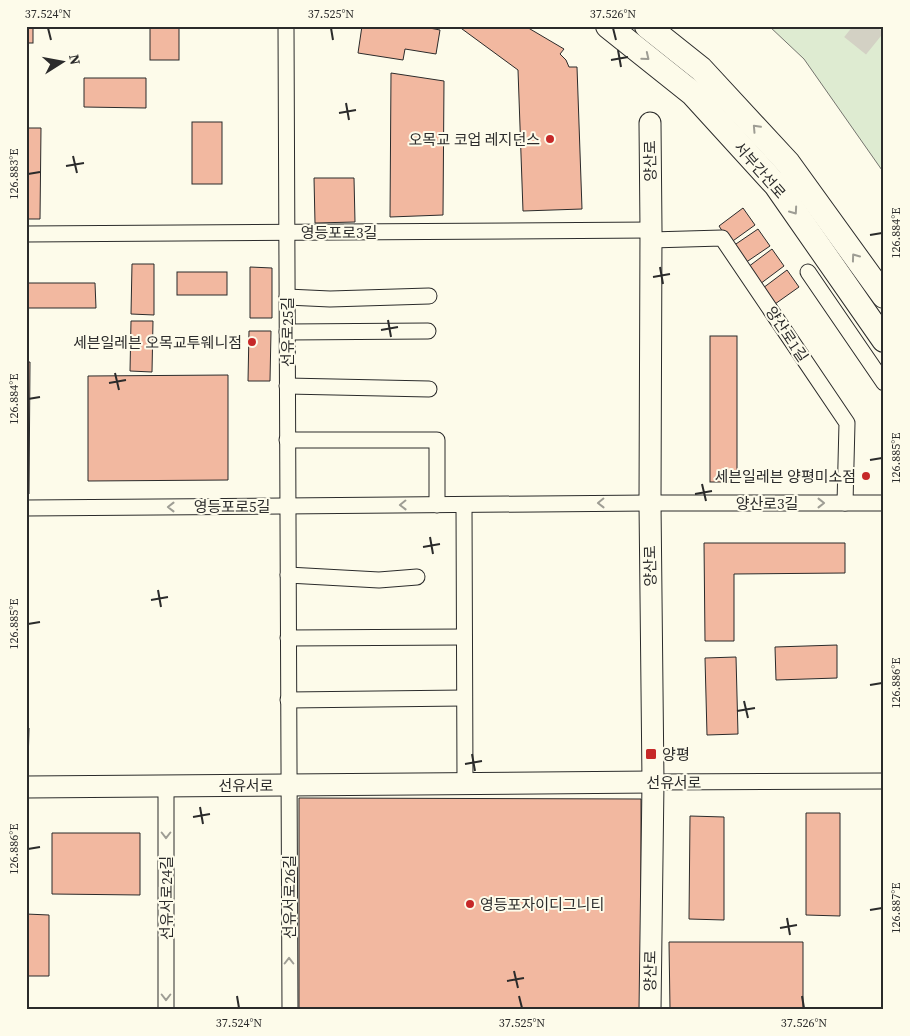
<svg xmlns="http://www.w3.org/2000/svg" width="910" height="1036" viewBox="0 0 910 1036" font-family="'Source Serif 4','Noto Sans KR',serif">
<rect width="100%" height="100%" fill="#fdfbea"/>
<polygon fill="#deebd1" stroke="#74746e" points="769,26 884,26 884,173 804,59"/>
<g fill="#f2b8a0" stroke="#2b2b2b">
<rect x="26" y="26" width="7" height="17"/>
<rect x="150" y="26" width="29" height="34"/>
<polygon points="362,26 419,26 440,30 436,54 405,49 403,60 358,53"/>
<polygon points="458,26 525,26 564,49 560,54 566,60 569,67 577,67 582,209 523,211 518,70"/>
<polygon points="391,73 444,81 443,215 390,217"/>
<polygon points="84,78 146,78 146,108 84,107"/>
<rect x="192" y="122" width="30" height="62"/>
<polygon points="26,128 41,128 40,219 26,219"/>
<polygon points="314,178 354,178 355,222 315,223"/>
<polygon points="743,208 755,225 730,243 719,226"/>
<polygon points="758,229 770,246 745,263 733,246"/>
<polygon points="772,249 784,266 760,284 748,267"/>
<polygon points="132,264 154,264 154,315 131,314"/>
<polygon points="250,267 272,268 272,318 250,318"/>
<polygon points="787,270 799,287 775,304 763,288"/>
<rect x="177" y="272" width="50" height="23"/>
<polygon points="26,283 95,283 96,308 26,308"/>
<polygon points="131,321 153,321 152,372 130,371"/>
<polygon points="249,331 271,331 270,381 248,381"/>
<rect x="710" y="336" width="27" height="146"/>
<polygon points="26,362 30,362 29,494 26,494"/>
<polygon points="228,375 228,480 88,481 88,376"/>
<polygon points="704,543 845,543 845,573 734,574 734,641 705,641"/>
<polygon points="837,645 837,678 776,680 775,647"/>
<polygon points="736,657 738,734 707,735 705,658"/>
<polygon points="26,728 29,728 28,765 26,765"/>
<polygon points="299,798 641,799 641,1010 299,1010"/>
<polygon points="806,813 840,813 840,916 806,915"/>
<polygon points="690,816 724,817 724,920 689,919"/>
<polygon points="52,833 140,833 140,895 52,894"/>
<polygon points="26,914 49,915 49,976 26,976"/>
<polygon points="669,942 803,942 803,1009 670,1009"/>
</g>
<g fill="none" stroke-linecap="round" stroke-linejoin="round">
<polyline stroke="#d3d1c4" stroke-width="28" stroke-dasharray="28 14" stroke-linecap="butt" points="853,26 884,51"/>
<g stroke="#2b2b2b" stroke-width="17">
<g id="street">
<polyline points="286,26 290,1010"/>
<polyline points="26,234 651,230"/>
<polyline points="651,240 722,238 847,423 845,503"/>
<polyline points="808,272 884,383"/>
<polyline points="287,297 330,299 429,296"/>
<polyline points="287,332 428,331"/>
<polyline points="287,386 429,389"/>
<polyline points="287,440 437,440 437,505"/>
<polyline points="464,505 465,783"/>
<polyline points="26,508 650,503 884,503"/>
<polyline points="288,575 379,580 417,577"/>
<polyline points="288,638 464,637"/>
<polyline points="288,700 464,698"/>
<polyline points="653,782 884,781"/>
<polyline points="166,786 166,1010"/>
</g>
</g>
<g stroke="#2b2b2b" stroke-width="23">
<g id="secondary">
<polyline points="650,123 651,230 650,503 653,782 650,1010"/>
<polyline points="26,787 653,782"/>
</g>
</g>
<g stroke="#2b2b2b" stroke-width="26">
<g id="primary">
<polyline points="608,26 692,93 776,185 884,340"/>
<polyline points="647,26 701,69 788,163 884,296"/>
</g>
</g>
<use href="#street" stroke="#fdfbea" stroke-width="15"/>
<use href="#secondary" stroke="#fdfbea" stroke-width="21"/>
<use href="#primary" stroke="#fdfbea" stroke-width="24"/>
</g>
<defs><path id="oneway-chevron" d="M-2-3.5L2.5 0L-2 3.5" fill="none" stroke-width="1.6" stroke-linecap="round" stroke-linejoin="round" transform="scale(1.25)"/></defs>
<g stroke="#9e9d94">
<use href="#oneway-chevron" transform="translate(646 57) rotate(39)"/>
<use href="#oneway-chevron" transform="translate(756 128) rotate(-133)"/>
<use href="#oneway-chevron" transform="translate(794 211) rotate(55)"/>
<use href="#oneway-chevron" transform="translate(855 257) rotate(-126)"/>
<use href="#oneway-chevron" transform="translate(601 503) rotate(179)"/>
<use href="#oneway-chevron" transform="translate(821 503)"/>
<use href="#oneway-chevron" transform="translate(403 505) rotate(179)"/>
<use href="#oneway-chevron" transform="translate(171 507) rotate(180)"/>
<use href="#oneway-chevron" transform="translate(166 835) rotate(90)"/>
<use href="#oneway-chevron" transform="translate(289 961) rotate(-90)"/>
<use href="#oneway-chevron" transform="translate(166 997) rotate(90)"/>
</g>
<path fill="none" stroke="#2b2b2b" stroke-width="2" d="M 48,28 L 51,40M 331,28 L 333,40M 613,28 L 616,40M 618,50 L 621,67M 611,60 L 628,57M 346,103 L 349,120M 339,113 L 356,110M 73,156 L 77,173M 66,166 L 84,163M 28,174 L 40,172M 870,235 L 882,233M 660,267 L 663,284M 653,277 L 670,274M 388,320 L 391,337M 381,330 L 398,327M 115,373 L 119,390M 109,383 L 126,380M 28,399 L 40,397M 870,460 L 882,458M 702,484 L 706,501M 695,494 L 712,491M 430,537 L 433,554M 423,547 L 440,544M 158,590 L 161,607M 151,600 L 168,597M 28,624 L 40,622M 870,685 L 882,683M 744,701 L 748,718M 737,711 L 755,708M 472,754 L 475,771M 465,764 L 482,761M 200,807 L 203,824M 193,817 L 210,814M 28,849 L 40,847M 870,910 L 882,908M 787,918 L 790,935M 780,928 L 797,925M 514,971 L 518,988M 507,981 L 524,978M 237,996 L 239,1008M 519,996 L 522,1008M 802,996 L 804,1008"/>
<g fill="#c62828" stroke="#fdfbea" stroke-width="2">
<circle cx="550" cy="139" r="5"/>
<circle cx="252" cy="342" r="5"/>
<circle cx="866" cy="476" r="5"/>
<rect x="645" y="748" width="12" height="12" rx="2.5"/>
<circle cx="470" cy="904" r="5"/>
</g>
<g text-anchor="middle" dominant-baseline="central" stroke-width="4" stroke-linejoin="round" paint-order="stroke">
<g font-size="15" fill="#2b2b2b" stroke="#fdfbea" text-anchor="end">
<text x="540" y="139">오목교 코업 레지던스</text>
<text x="242" y="342">세븐일레븐 오목교투웨니점</text>
<text x="856" y="476">세븐일레븐 양평미소점</text>
<text x="662" y="754" text-anchor="start">양평</text>
<text x="480" y="904" text-anchor="start">영등포자이디그니티</text>
</g>
<g font-size="15" fill="#2b2b2b" stroke="#fdfbea">
<text transform="translate(650 161) rotate(-91)">양산로</text>
<text transform="translate(760 170) rotate(49)">서부간선로</text>
<text x="339" y="232">영등포로3길</text>
<text transform="translate(287 332) rotate(-90)">선유로25길</text>
<text transform="translate(787 334) rotate(56)">양산로1길</text>
<text x="767" y="503">양산로3길</text>
<text x="232" y="506">영등포로5길</text>
<text transform="translate(650 566) rotate(-91)">양산로</text>
<text x="674" y="782">선유서로</text>
<text x="246" y="785">선유서로</text>
<text transform="translate(289 897) rotate(-90)">선유서로26길</text>
<text transform="translate(166 898) rotate(-90)">선유서로24길</text>
<text transform="translate(650 971) rotate(-89)">양산로</text>
</g>
</g>
<rect width="910" height="1036" fill="none" stroke="#fdfbea" stroke-width="55"/>
<g transform="translate(62 62) rotate(79)" stroke="#fdfbea" stroke-width="4" paint-order="stroke">
<path d="M0-4L9 19L0 12L-9 19Z" fill="#2b2b2b"/>
<text y="-8" font-size="14" font-weight="bold" text-anchor="middle" fill="#2b2b2b">N</text>
</g>
<rect x="28" y="28" width="854" height="980" fill="none" stroke="#2b2b2b" stroke-width="2"/>
<g font-size="12" text-anchor="middle" fill="#2b2b2b">
<text x="48" y="18">37.524°N</text>
<text x="331" y="18">37.525°N</text>
<text x="613" y="18">37.526°N</text>
<text transform="translate(14 174) rotate(-90)" y="4">126.883°E</text>
<text transform="translate(896 233) rotate(-90)" y="4">126.884°E</text>
<text transform="translate(14 399) rotate(-90)" y="4">126.884°E</text>
<text transform="translate(896 458) rotate(-90)" y="4">126.885°E</text>
<text transform="translate(14 624) rotate(-90)" y="4">126.885°E</text>
<text transform="translate(896 683) rotate(-90)" y="4">126.886°E</text>
<text transform="translate(14 849) rotate(-90)" y="4">126.886°E</text>
<text transform="translate(896 908) rotate(-90)" y="4">126.887°E</text>
<text x="239" y="1027">37.524°N</text>
<text x="522" y="1027">37.525°N</text>
<text x="804" y="1027">37.526°N</text>
</g>
</svg>
